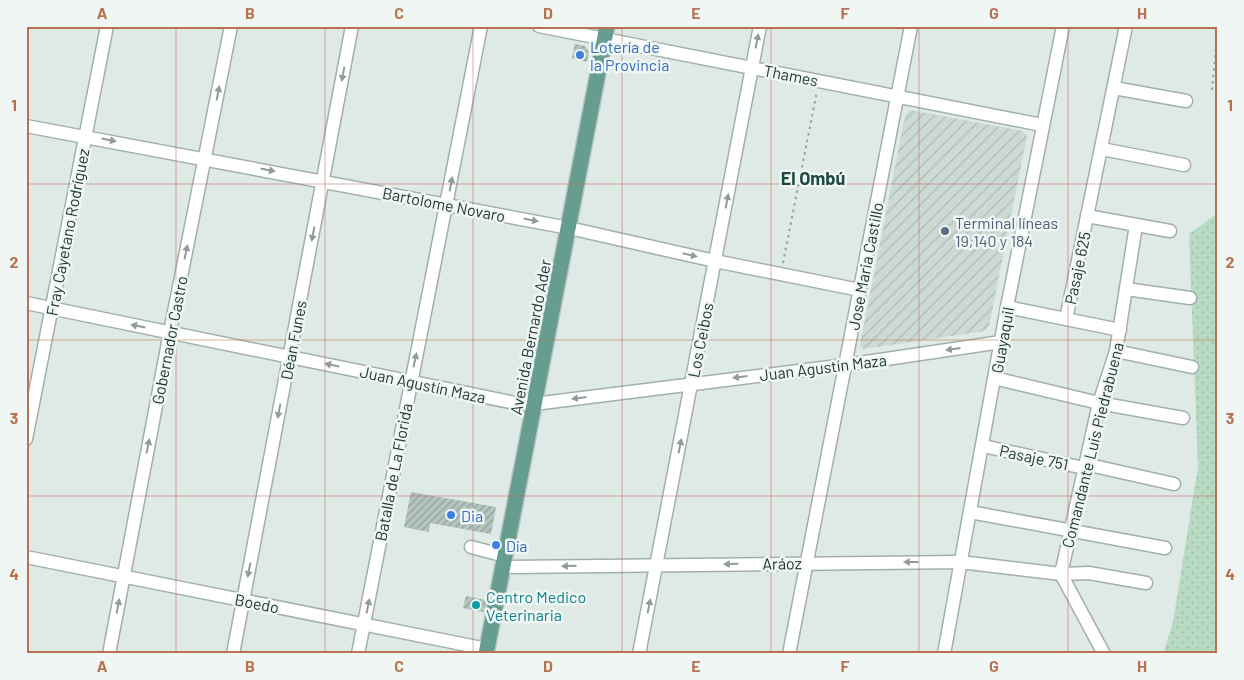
<svg xmlns="http://www.w3.org/2000/svg" width="1244" height="680" viewBox="0 0 1244 680" font-family="Barlow,sans-serif">
<defs>
<pattern id="industrial-furrows" width="10" height="10" patternUnits="userSpaceOnUse" patternTransform="scale(1.25)"><rect width="10" height="10" fill="#cdd9d4"/><path d="M-1 1l2-2M0 10L10 0M9 11l2-2" fill="none" stroke="#b0bbb6"/></pattern>
<pattern id="grass-dots" width="8" height="8" patternUnits="userSpaceOnUse" patternTransform="scale(1.25)"><rect width="8" height="8" fill="#b8dac3"/><path d="M2 2h.1M6 6h.1" fill="none" stroke="#9ebca8" stroke-width="1.8" stroke-linecap="round"/></pattern>
<pattern id="building-hatch" width="6" height="6" patternUnits="userSpaceOnUse" patternTransform="scale(1.25)"><rect width="6" height="6" fill="#b4c4be"/><path d="M-1 1l2-2M0 6l6-6M5 7l2-2" fill="none" stroke="#92a09b"/></pattern>
</defs>
<rect width="100%" height="100%" fill="#dfe9e5"/>
<polygon fill="url(#industrial-furrows)" points="910,110 1023,131 1027,136 989,326 985,331 863,349 860,345 905,116"/>
<polygon fill="url(#grass-dots)" points="1218,213 1218,654 1163,654 1173,622 1198,467 1189,234"/>
<g fill="url(#building-hatch)">
<polygon points="575,44 585,46 589,52 587,62 572,58"/>
<polygon points="411,492 496,507 491,534 430,523 429,532 404,527"/>
<polygon points="466,596 490,601 488,613 463,608"/>
</g>
<g fill="none" stroke-linecap="round" stroke-linejoin="round">
<g stroke="#a2b0ac" stroke-width="15">
<g id="minor">
<polyline points="539,26 1042,125"/>
<polyline points="1114,88 1186,101"/>
<polyline points="26,126 569,228 715,261 860,290"/>
<polyline points="1102,149 1184,165"/>
<polyline points="1087,216 1170,231"/>
<polyline points="1126,289 1190,298"/>
<polyline points="26,303 515,403 534,404 846,365 1001,342"/>
<polyline points="1007,307 1120,330"/>
<polyline points="1066,319 1126,26"/>
<polyline points="1116,351 1192,367"/>
<polyline points="994,378 1099,403 1183,418"/>
<polyline points="26,439 107,26"/>
<polyline points="983,446 1084,468"/>
<polyline points="1085,464 1174,484"/>
<polyline points="970,512 1165,548"/>
<polyline points="471,547 505,556"/>
<polyline points="26,557 487,649"/>
<polyline points="503,567 960,562 1061,574 1089,573 1146,583"/>
<polyline points="109,654 170,332 231,26"/>
<polyline points="233,654 352,26"/>
<polyline points="358,654 481,26"/>
<polyline points="639,654 760,26"/>
<polyline points="789,654 911,26"/>
<polyline points="944,654 1007,307 1063,26"/>
<polyline points="1104,654 1061,574 1099,403 1116,351 1136,225"/>
</g>
</g>
<g stroke="#bcc3c2" stroke-width="18">
<polyline id="major" points="486,654 607,26"/>
</g>
<g stroke="#81aca0" stroke-width="2" stroke-dasharray="2.5 4" stroke-linecap="butt">
<polyline points="1212,90 1218,28"/>
<polyline points="783,263 817,91"/>
</g>
<use href="#minor" stroke="#fff" stroke-width="12"/>
<use href="#major" stroke="#659d91" stroke-width="15"/>
</g>
<defs><path id="oneway-solid" d="M-6-.8H1V-3.2L6.5 0L1 3.2V.8H-6Z" transform="scale(1.25)"/></defs>
<g fill="#909c99">
<use href="#oneway-solid" transform="translate(757 41) rotate(-79)"/>
<use href="#oneway-solid" transform="translate(343 74) rotate(101)"/>
<use href="#oneway-solid" transform="translate(218 93) rotate(-79)"/>
<use href="#oneway-solid" transform="translate(109 140) rotate(11)"/>
<use href="#oneway-solid" transform="translate(268 170) rotate(11)"/>
<use href="#oneway-solid" transform="translate(451 184) rotate(-79)"/>
<use href="#oneway-solid" transform="translate(727 201) rotate(-79)"/>
<use href="#oneway-solid" transform="translate(531 220) rotate(11)"/>
<use href="#oneway-solid" transform="translate(313 234) rotate(101)"/>
<use href="#oneway-solid" transform="translate(186 252) rotate(-78)"/>
<use href="#oneway-solid" transform="translate(690 255) rotate(13)"/>
<use href="#oneway-solid" transform="translate(138 326) rotate(-169)"/>
<use href="#oneway-solid" transform="translate(953 349) rotate(172)"/>
<use href="#oneway-solid" transform="translate(415 360) rotate(-78)"/>
<use href="#oneway-solid" transform="translate(332 365) rotate(-168)"/>
<use href="#oneway-solid" transform="translate(740 377) rotate(173)"/>
<use href="#oneway-solid" transform="translate(579 398) rotate(173)"/>
<use href="#oneway-solid" transform="translate(279 411) rotate(101)"/>
<use href="#oneway-solid" transform="translate(148 446) rotate(-79)"/>
<use href="#oneway-solid" transform="translate(680 446) rotate(-79)"/>
<use href="#oneway-solid" transform="translate(911 562) rotate(180)"/>
<use href="#oneway-solid" transform="translate(731 564) rotate(179)"/>
<use href="#oneway-solid" transform="translate(569 566) rotate(179)"/>
<use href="#oneway-solid" transform="translate(249 570) rotate(101)"/>
<use href="#oneway-solid" transform="translate(118 606) rotate(-79)"/>
<use href="#oneway-solid" transform="translate(368 606) rotate(-79)"/>
<use href="#oneway-solid" transform="translate(649 606) rotate(-79)"/>
</g>
<path fill="none" stroke="#b87251" stroke-width="1" stroke-opacity="0.55" d="M 176,26 L 176,654M 325,26 L 325,654M 473,26 L 473,654M 622,26 L 622,654M 771,26 L 771,654M 919,26 L 919,654M 1068,26 L 1068,654M 26,184 L 1218,184M 26,340 L 1218,340M 26,496 L 1218,496"/>
<g fill="#3f7fe0" stroke="#eff6f3" stroke-width="2">
<circle cx="580" cy="55" r="5"/>
<circle cx="451" cy="515" r="5"/>
<circle cx="496" cy="545" r="5"/>
</g>
<circle fill="#5c6f8a" stroke="#eff6f3" stroke-width="2" cx="945" cy="231" r="5"/>
<circle fill="#0f9aa8" stroke="#eff6f3" stroke-width="2" cx="476" cy="605" r="5"/>
<g text-anchor="middle" dominant-baseline="central" stroke-width="5" stroke-linejoin="round" paint-order="stroke">
<g font-size="16" fill="#366cbe" stroke="#eff6f3" text-anchor="start">
<text x="590" y="46">Lotería de<tspan x="590" dy="18">la Provincia</tspan></text>
<text x="461" y="515">Dia</text>
<text x="506" y="545">Día</text>
</g>
<g font-size="16" fill="#213833" stroke="#eff6f3">
<text transform="translate(791 75) rotate(11)">Thames</text>
<text transform="translate(444 204) rotate(11)">Bartolome Novaro</text>
<text transform="translate(67 232) rotate(-79)">Fray Cayetano Rodríguez</text>
<text transform="translate(865 266) rotate(-79)">Jose Maria Castillo</text>
<text transform="translate(1077 268) rotate(-78)">Pasaje 625</text>
<text transform="translate(530 337) rotate(-79)">Avenida Bernardo Ader</text>
<text transform="translate(169 340) rotate(-79)">Gobernador Castro</text>
<text transform="translate(293 340) rotate(-79)">Déan Funes</text>
<text transform="translate(700 340) rotate(-79)">Los Ceibos</text>
<text transform="translate(1002 340) rotate(-80)">Guayaquil</text>
<text transform="translate(823 367) rotate(-7)">Juan Agustín Maza</text>
<text transform="translate(423 384) rotate(12)">Juan Agustín Maza</text>
<text transform="translate(1092 445) rotate(-76)">Comandante Luis Piedrabuena</text>
<text transform="translate(1034 457) rotate(12)">Pasaje 751</text>
<text transform="translate(393 472) rotate(-79)">Batalla de La Florida</text>
<text transform="translate(782 563) rotate(-1)">Aráoz</text>
<text transform="translate(257 603) rotate(11)">Boedo</text>
</g>
<g font-size="16" fill="#4e5e75" stroke="#eff6f3" text-anchor="start">
<text x="955" y="222">Terminal líneas<tspan x="955" dy="18">19,140 y 184</tspan></text>
</g>
<g font-size="16" fill="#0d838f" stroke="#eff6f3" text-anchor="start">
<text x="486" y="596">Centro Medico<tspan x="486" dy="18">Veterinaria</tspan></text>
</g>
<g font-size="18" font-weight="bold" fill="#1e4940" stroke="#eff6f3">
<text x="813" y="178">El Ombú</text>
</g>
</g>
<rect width="1244" height="680" fill="none" stroke="#eff6f3" stroke-width="55"/>
<rect x="28" y="28" width="1188" height="624" fill="none" stroke="#b87251" stroke-width="2"/>
<g font-size="16" text-anchor="middle" font-weight="bold" fill="#b87251">
<text x="102" y="19">A</text>
<text x="250" y="19">B</text>
<text x="399" y="19">C</text>
<text x="548" y="19">D</text>
<text x="696" y="19">E</text>
<text x="845" y="19">F</text>
<text x="994" y="19">G</text>
<text x="1142" y="19">H</text>
<text x="14" y="111">1</text>
<text x="1230" y="111">1</text>
<text x="14" y="268">2</text>
<text x="1230" y="268">2</text>
<text x="14" y="424">3</text>
<text x="1230" y="424">3</text>
<text x="14" y="580">4</text>
<text x="1230" y="580">4</text>
<text x="102" y="672">A</text>
<text x="250" y="672">B</text>
<text x="399" y="672">C</text>
<text x="548" y="672">D</text>
<text x="696" y="672">E</text>
<text x="845" y="672">F</text>
<text x="994" y="672">G</text>
<text x="1142" y="672">H</text>
</g>
</svg>
